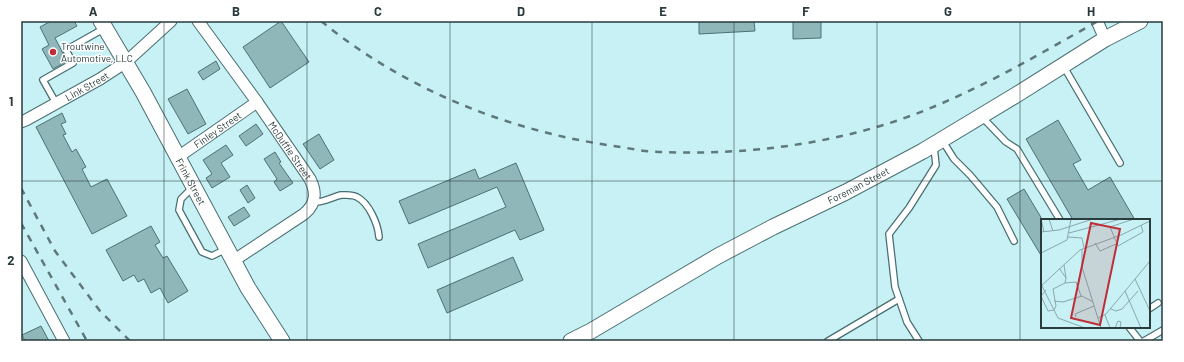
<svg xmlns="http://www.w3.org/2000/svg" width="1184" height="362" viewBox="0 0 1184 362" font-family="Barlow,sans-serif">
<rect width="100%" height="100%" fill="#c8f1f5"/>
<g fill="#8fb7ba" stroke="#4b7174">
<polygon points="51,21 74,21 77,26 55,38 67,61 53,69 42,49 49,45 40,27"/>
<polygon points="281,21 309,62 270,88 243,47"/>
<polygon points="699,21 754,21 755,31 699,34"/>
<polygon points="793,21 821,21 821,38 793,39"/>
<polygon points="216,61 220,69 203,80 198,72"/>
<polygon points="187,89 206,124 188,134 168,99"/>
<polygon points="62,113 66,122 61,124 66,134 63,135 72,152 76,149 86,167 82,169 91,187 107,179 127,216 92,234 36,127"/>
<polygon points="1058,120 1081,160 1073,164 1088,190 1110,177 1135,220 1073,220 1026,139"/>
<polygon points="256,124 263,134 246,146 239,136"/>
<polygon points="319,134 334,160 320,169 303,144"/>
<polygon points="226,145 233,155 221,163 230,177 212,188 206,178 212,174 203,160"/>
<polygon points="275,152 281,162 279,163 293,183 280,191 274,182 277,179 264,159"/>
<polygon points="516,163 544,230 520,240 515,230 428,268 418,244 506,207 497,187 409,224 399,201 475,169 479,179"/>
<polygon points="247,185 255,198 248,203 240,190"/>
<polygon points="1024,189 1042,219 1042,257 1007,199"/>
<polygon points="244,207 250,216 234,226 228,217"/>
<polygon points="151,226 160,242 155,245 163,258 167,256 188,291 168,303 160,288 151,293 144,279 138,282 134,275 123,281 106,250"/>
<polygon points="513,257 523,280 447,313 437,290"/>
<polygon points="41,326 49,341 25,341 22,335"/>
</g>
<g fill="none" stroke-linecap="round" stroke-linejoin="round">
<g stroke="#496f72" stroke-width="8">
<g id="lane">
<polyline points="1064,67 1120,163"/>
<polyline points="56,103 43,80 73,63 66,50 105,28"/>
<polyline points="981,116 1006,142 1017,149 1060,220"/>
<polyline points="942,140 954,159 970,175 997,207 1014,241"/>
<polyline points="193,187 181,199 179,210 202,252 212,256 226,249"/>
<path d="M 314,202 C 323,203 332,197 341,195 C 346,195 352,194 357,197 C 369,203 378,224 379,237"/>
<polyline points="1149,309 1158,303"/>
<polyline points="1129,327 1140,341"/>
<polyline points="828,341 899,299"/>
<polyline points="919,341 907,322 895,287 889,234 909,208 936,165 934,147"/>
<polyline points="1144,341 1163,330"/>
</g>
</g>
<g stroke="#496f72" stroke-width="13">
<g id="street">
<path id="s1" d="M 198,21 L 257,102 L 310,179 C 317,193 316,204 304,214 L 233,261"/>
<polyline points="1097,21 1105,39"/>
<path id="s2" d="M 21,122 L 26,120 L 100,79 L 126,62 L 171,21"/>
<path id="s3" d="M 178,157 L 257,102"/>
<polyline points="21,261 64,341"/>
</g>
</g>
<g stroke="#496f72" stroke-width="17">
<g id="secondary">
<path id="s4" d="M 101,21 L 143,92 L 248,288 L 282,341"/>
<path id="s5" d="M 571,341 L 591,331 L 718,256 L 773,227 L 846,192 L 923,151 L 1016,95 L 1105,39 L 1140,21"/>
</g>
</g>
<use href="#lane" stroke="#fff" stroke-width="5.5"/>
<use href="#street" stroke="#fff" stroke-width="11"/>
<use href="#secondary" stroke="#fff" stroke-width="15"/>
<g stroke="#5f787a" stroke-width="2.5" stroke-dasharray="7 7" stroke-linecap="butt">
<path d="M 321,21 C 404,89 508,131 614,146 C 629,148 645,152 660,152 C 740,155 820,146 896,121 C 967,97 1033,58 1098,21"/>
<polyline points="21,188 55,251 100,311 130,341"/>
<polyline points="21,223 87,341"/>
</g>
</g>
<path fill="none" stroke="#2a3b3c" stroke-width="1" stroke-opacity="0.55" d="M 164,21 L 164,341M 307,21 L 307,341M 450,21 L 450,341M 592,21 L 592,341M 734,21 L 734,341M 877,21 L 877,341M 1020,21 L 1020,341M 21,181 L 1163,181"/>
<circle fill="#be2e37" stroke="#fff" stroke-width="1.5" cx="53" cy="52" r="4"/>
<g text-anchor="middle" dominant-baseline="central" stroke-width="3" stroke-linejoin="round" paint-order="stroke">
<g font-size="10" fill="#2a3b3c" stroke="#fff" text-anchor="start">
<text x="61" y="46">Troutwine<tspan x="61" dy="12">Automotive, LLC</tspan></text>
</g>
<g font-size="10" fill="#2a3b3c" stroke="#fff">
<text stroke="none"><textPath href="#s2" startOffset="75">Link Street</textPath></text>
<text stroke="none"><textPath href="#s3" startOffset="48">Finley Street</textPath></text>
<text stroke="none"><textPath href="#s1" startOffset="159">McDuffie Street</textPath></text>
<text stroke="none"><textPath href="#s4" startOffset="184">Frink Street</textPath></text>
<text stroke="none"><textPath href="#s5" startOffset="327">Foreman Street</textPath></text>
</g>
</g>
<g transform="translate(1041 219)">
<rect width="109" height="109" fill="#c8f1f5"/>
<path fill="none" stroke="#89a8ab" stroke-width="1" d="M 0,0 L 3,13M 8,0 L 12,12M 93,0 L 69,8 L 77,27 L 102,13 L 100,6M 0,13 L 18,11 L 52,0M 28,14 L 80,0M 27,18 L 41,19 L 43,29M 54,24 L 59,32 L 75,25M 41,30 L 41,48 L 60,109M 0,34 L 26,21 L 30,0M 18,49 L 25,59 L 23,46M 94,60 L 109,92M 24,64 L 35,63 L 40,77M 0,65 L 17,99 L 44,109M 0,67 L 39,31 L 80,16 L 109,2M 5,71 L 0,77 L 7,92 L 13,91 L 15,87 L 12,70 L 24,64 L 25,59M 84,72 L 100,109M 13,82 L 22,83 L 41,77 L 52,83M 70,90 L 75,92 L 81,90 L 97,72M 64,96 L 69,109M 35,98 L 34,95 L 53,87M 57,99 L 65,95 L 109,42M 74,109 L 77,102 L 80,103 L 79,109"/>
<path fill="#be2e37" fill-opacity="0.15" stroke="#be2e37" stroke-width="2" d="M 50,4 L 79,10 L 59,106 L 30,99 Z"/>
<rect width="109" height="109" fill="none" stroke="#2a3b3c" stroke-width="2"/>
</g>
<rect width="1184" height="362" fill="none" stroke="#ffffff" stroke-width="44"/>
<rect x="22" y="22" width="1140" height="318" fill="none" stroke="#2a3b3c" stroke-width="1.5"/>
<g font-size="13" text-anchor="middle" font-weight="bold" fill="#2a3b3c">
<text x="93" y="16">A</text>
<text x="236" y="16">B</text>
<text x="378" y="16">C</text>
<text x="521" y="16">D</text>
<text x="663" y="16">E</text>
<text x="806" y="16">F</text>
<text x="948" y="16">G</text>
<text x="1091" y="16">H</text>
<text x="11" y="106">1</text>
<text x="11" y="265">2</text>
</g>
</svg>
